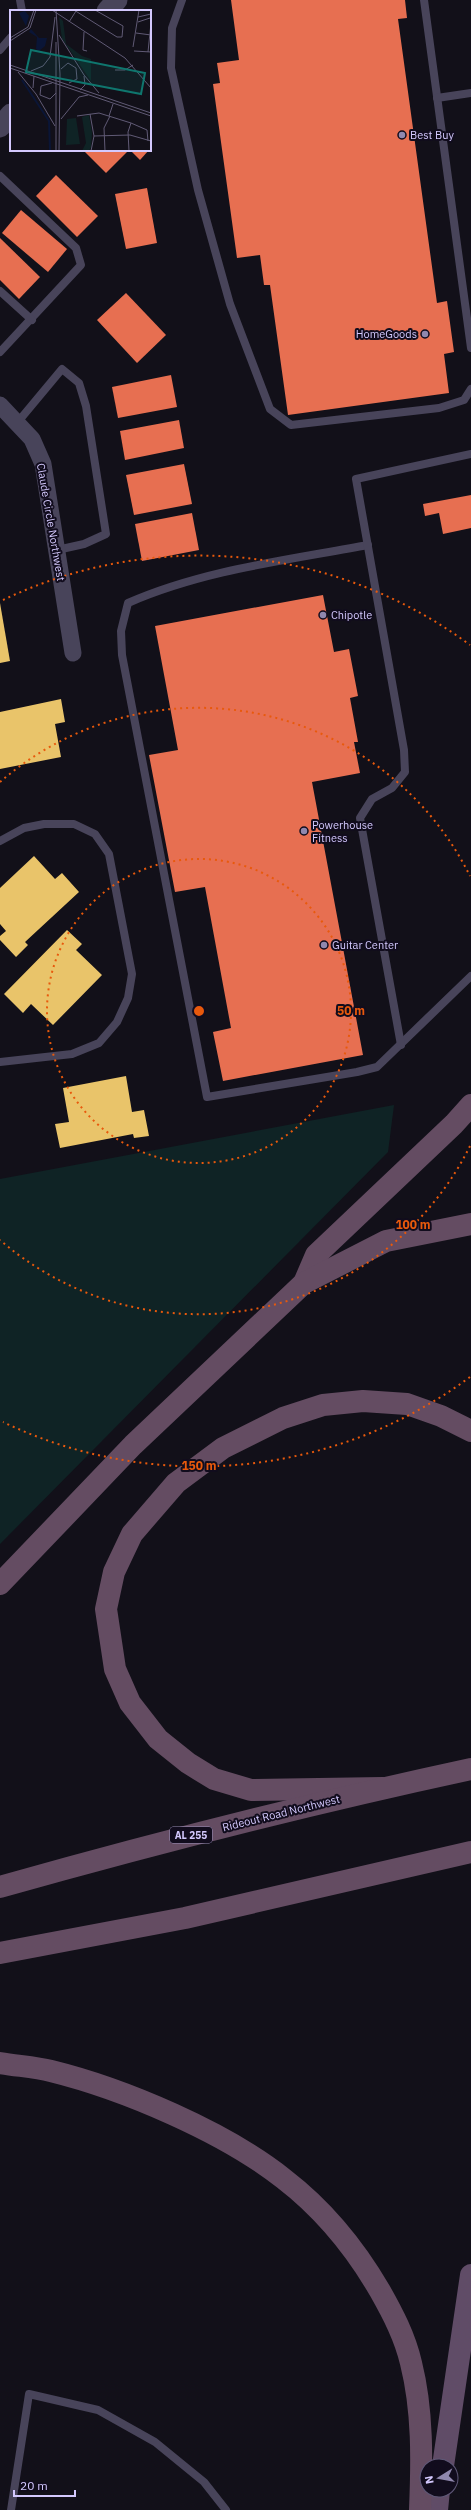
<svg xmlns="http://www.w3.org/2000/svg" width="471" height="2510" viewBox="0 0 471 2510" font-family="'IBM Plex Sans',sans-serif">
<rect width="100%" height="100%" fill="#121019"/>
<polygon fill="#0f2325" points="394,1105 388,1152 0,1544 0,1179"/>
<g fill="#e9c46a">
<polygon points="0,603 10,661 0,663"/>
<polygon points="61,699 65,722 55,724 61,757 0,769 0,712"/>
<polygon points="34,856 55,879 62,873 79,892 25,942 28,945 16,957 0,940 0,936 6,931 0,924 0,888"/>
<polygon points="67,930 82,944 76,950 102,975 53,1025 31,1004 23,1013 4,994"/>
<polygon points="126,1076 132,1112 144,1110 149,1136 134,1138 133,1134 60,1148 55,1124 69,1122 63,1088"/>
</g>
<g fill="#e76f51">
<polygon points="231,0 405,0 407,18 398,19 437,303 447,301 454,352 444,354 449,393 288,415 270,285 264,285 260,255 237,258 213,84 220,83 217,63 239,60"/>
<polygon points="83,150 129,150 106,173"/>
<polygon points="130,150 149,150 140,160"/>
<polygon points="56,175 98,216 77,237 36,196"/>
<polygon points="147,188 157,243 126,249 115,194"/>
<polygon points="21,210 67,249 48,272 2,233"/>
<polygon points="0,238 40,277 19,299 0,280"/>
<polygon points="126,293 166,335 137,363 97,320"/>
<polygon points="171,375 177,407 118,418 112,387"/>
<polygon points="179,420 184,448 125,460 120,431"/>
<polygon points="184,464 192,504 134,515 126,475"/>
<polygon points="471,495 471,528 443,534 439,513 425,516 423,504"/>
<polygon points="192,513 199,550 142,561 135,524"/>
<polygon points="323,595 334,652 349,649 358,696 350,698 358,742 354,742 360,773 312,782 363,1055 223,1081 213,1032 231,1028 205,887 175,892 149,755 178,750 155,626"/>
</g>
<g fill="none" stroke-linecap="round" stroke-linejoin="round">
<g stroke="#48445a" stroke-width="8">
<polyline points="20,0 22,11"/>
<polyline points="182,0 172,28 171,68 198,190 230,304 270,409 291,425 439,408 464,400 471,389"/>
<polyline points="424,0 471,348"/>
<polyline points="0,50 11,37"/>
<polyline points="437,98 471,93"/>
<polyline points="0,176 76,248 81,265 0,352"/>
<polyline points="0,291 32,320"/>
<polyline points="17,423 62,369 79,383 86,406 106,534 84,544 57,550"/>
<path d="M 368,545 C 288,560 203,570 128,603 L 121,631 L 122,655 L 207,1097 L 357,1072 L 377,1067 L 471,976"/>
<polyline points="0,841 24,828 44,824 74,824 95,834 109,854 132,974 128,998 117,1022 99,1043 72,1054 0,1062"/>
<polyline points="401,1045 360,818 372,799 392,788 405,772 404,750 356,479 471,454"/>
<polyline points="11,2510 29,2394 98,2410 155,2442 204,2482 226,2510"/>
</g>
<polyline stroke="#48445a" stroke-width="17" points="0,405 32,439 43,464 73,653"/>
<g stroke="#48445a" stroke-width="21">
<polyline points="107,11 117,0"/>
<polyline points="0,127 11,114"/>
</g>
<g stroke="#604c67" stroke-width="22">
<polyline points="443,2466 471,2275"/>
<polyline points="437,2510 439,2490"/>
</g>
<g stroke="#644c62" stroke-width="22">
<polyline points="304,1283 316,1255 454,1124 471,1105"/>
<polyline points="0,1584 133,1445 304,1283 386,1241 471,1224"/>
<polyline points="383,1788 251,1790 214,1779 188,1763 158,1739 130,1703 115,1669 106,1609 114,1572 132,1534 176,1483 223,1448 283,1418 323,1405 363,1401 407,1404 441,1416 471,1431"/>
<path d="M 0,1887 C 156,1843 313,1803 471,1769"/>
<polyline points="0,1953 185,1918 471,1852"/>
<path d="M 0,2063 C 17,2066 35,2067 51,2071 C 124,2089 225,2132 284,2179 C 323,2209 355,2248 380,2291 C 393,2314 405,2337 411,2363 C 423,2411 422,2461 420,2510"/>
</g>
</g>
<g fill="none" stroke="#e8590c" stroke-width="2" stroke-dasharray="2 4">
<circle cx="199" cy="1011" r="152"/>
<path d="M470 1146A303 303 0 0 1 0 1240M0 782A303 303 0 0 1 470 876"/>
<path d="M470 1377A455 455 0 0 1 3 1422M3 600A455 455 0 0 1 470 645"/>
</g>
<g fill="#9088ae" stroke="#110c1d" stroke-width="1.5">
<circle cx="402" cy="135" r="4"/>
<circle cx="425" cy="334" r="4"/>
<circle cx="323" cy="615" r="4"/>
<circle cx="304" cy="831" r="4"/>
<circle cx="324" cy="945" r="4"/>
</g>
<g text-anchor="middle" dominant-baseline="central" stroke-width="4" stroke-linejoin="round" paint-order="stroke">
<rect fill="#110c1d" stroke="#9a90ba" stroke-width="1" x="170" y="1827" width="42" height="16" rx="3"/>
<g font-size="10" font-weight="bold" fill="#d4c9fe">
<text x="191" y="1835">AL 255</text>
</g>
<g font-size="11" fill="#d4c9fe" stroke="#110c1d" text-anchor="start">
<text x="410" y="135">Best Buy</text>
<text x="417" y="334" text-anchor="end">HomeGoods</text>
<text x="331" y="615">Chipotle</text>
<text x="312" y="825">Powerhouse<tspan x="312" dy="13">Fitness</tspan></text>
<text x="332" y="945">Guitar Center</text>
</g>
<g font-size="11" fill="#d4c9fe" stroke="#110c1d">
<text transform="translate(51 522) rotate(80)">Claude Circle Northwest</text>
<text transform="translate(281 1813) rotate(-14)">Rideout Road Northwest</text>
</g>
</g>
<g transform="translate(10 10)">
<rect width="141" height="141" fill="#121019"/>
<path d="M 49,7 L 53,11 L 56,34 L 72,46 L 81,49 L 81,71 L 52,29 ZM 79,105 L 82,123 L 81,137 L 79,141 L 72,141 L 76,133 L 72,107 ZM 66,108 L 70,134 L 56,135 L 57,109 Z" fill="#0f2325"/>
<path d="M 15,1 L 19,6 L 16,16 L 9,3 ZM 21,19 L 29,28 L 37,28 L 35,36 L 29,41 L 26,39 L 27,27 L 19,22 Z" fill="#0a1536"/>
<path fill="none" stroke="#0a1536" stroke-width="2" d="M 12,70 L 39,111 L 40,141"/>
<path fill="none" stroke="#605a75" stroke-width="1" d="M 42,0 L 115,48 L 141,78M 46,0 L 50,64 L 49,141M 64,0 L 107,27 L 112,27 L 113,16 L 85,0M 128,7 L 141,4M 59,12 L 66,1M 128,12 L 140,8M 74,22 L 73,40 L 77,41M 126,23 L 141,25M 49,25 L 74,65 L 89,83M 0,28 L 18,17 L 24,0M 0,31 L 20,18 L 26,0M 123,37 L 129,0M 124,41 L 141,42M 138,42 L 141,13M 0,55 L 141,103M 0,58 L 141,106M 51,59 L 58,53 L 66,58 L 67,69 L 59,73M 105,60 L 115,60 L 123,55M 21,61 L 33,56 L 40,47 L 45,7M 8,62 L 26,84 L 45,116M 42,73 L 31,76 L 30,85 L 40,89 L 46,83M 23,78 L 24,66M 70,80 L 75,75 L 74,66M 80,104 L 84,126 L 81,141M 67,106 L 89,103 L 121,113 L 137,120 L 138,131M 99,106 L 103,94M 51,109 L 69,87 L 78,85M 84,126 L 120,125 L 141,131M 46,141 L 46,32M 95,141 L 94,118 L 100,106M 119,141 L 118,122 L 121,113"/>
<path fill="#0f766e" fill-opacity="0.15" stroke="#0f766e" stroke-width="2" d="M 21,40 L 135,63 L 131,84 L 16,62 Z"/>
<rect width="141" height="141" fill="none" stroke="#d4c9fe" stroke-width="2"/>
</g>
<circle cx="199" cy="1011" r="6" fill="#e8590c" stroke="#110c1d" stroke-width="2"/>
<g font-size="12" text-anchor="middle" font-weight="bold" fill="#e8590c" stroke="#110c1d" stroke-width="4" stroke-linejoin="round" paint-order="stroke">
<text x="351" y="1015">50 m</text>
<text x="413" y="1229">100 m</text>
<text x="199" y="1470">150 m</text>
</g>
<g transform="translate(439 2478) rotate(259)"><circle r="19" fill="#110c1d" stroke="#5f5877"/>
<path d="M0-3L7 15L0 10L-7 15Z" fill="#9088ae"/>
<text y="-6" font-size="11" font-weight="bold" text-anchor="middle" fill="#d4c9fe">N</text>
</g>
<path d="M14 2490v6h61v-6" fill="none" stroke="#d4c9fe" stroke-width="2"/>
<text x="20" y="2490" font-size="12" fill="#d4c9fe" stroke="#110c1d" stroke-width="3" paint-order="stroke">20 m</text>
</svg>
